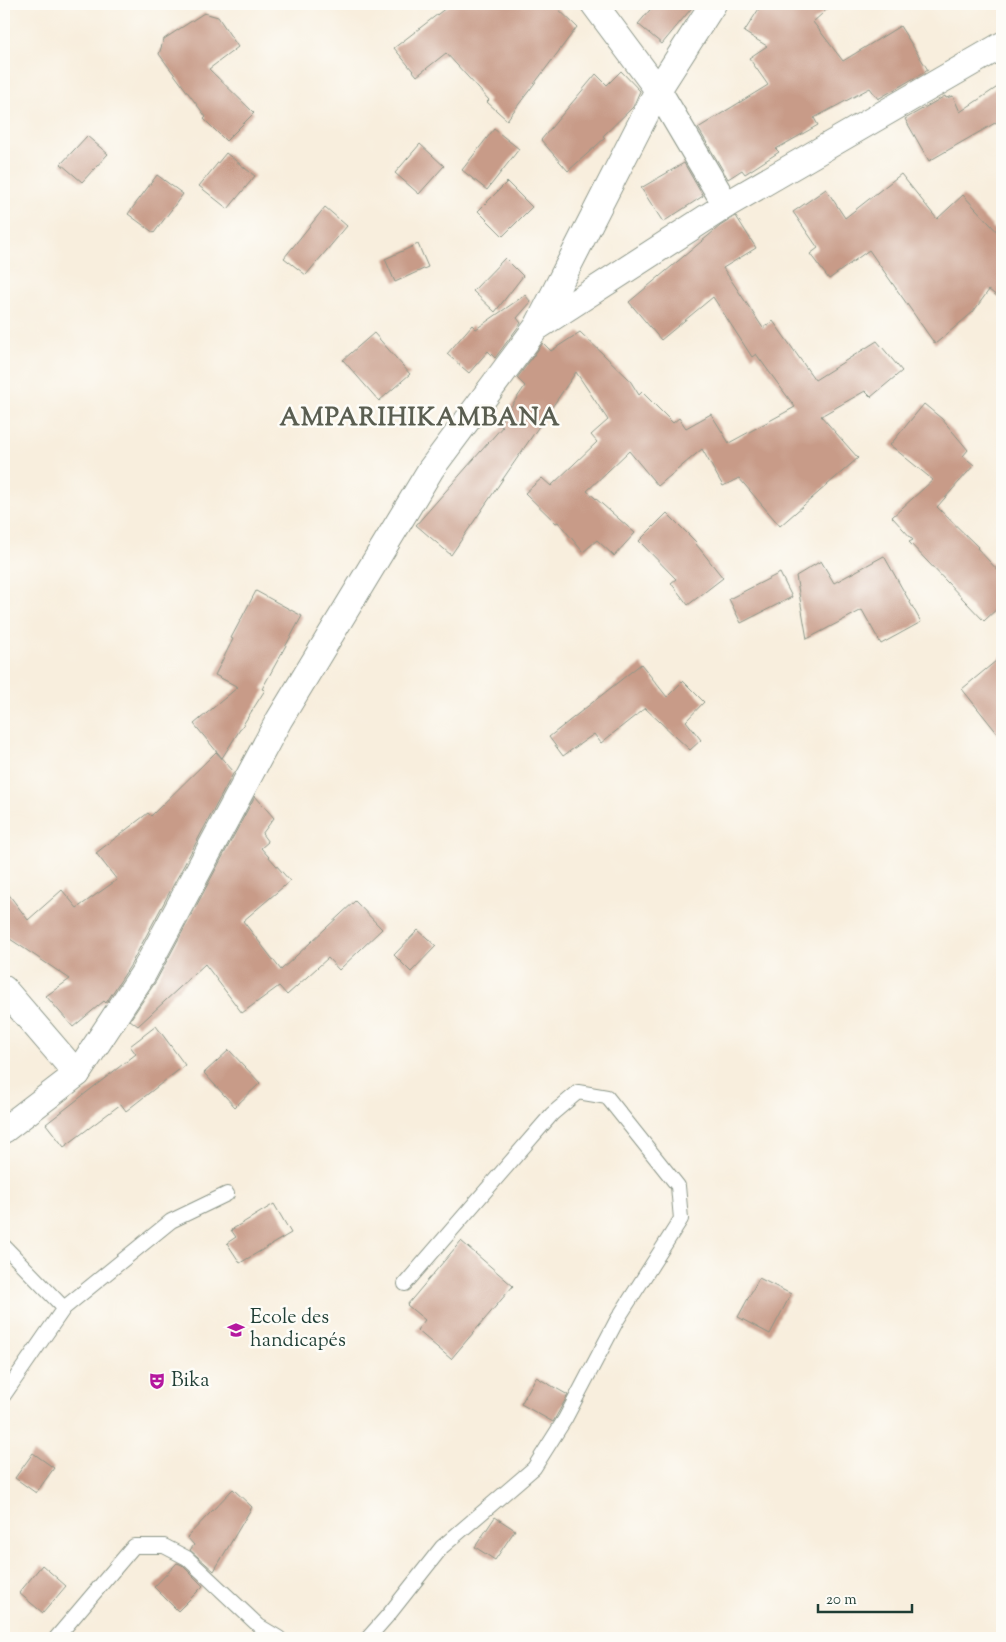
<svg xmlns="http://www.w3.org/2000/svg" width="1006" height="1642" viewBox="0 0 1006 1642" font-family="'Sorts Mill Goudy',serif">
<rect width="100%" height="100%" fill="#fdfcf7"/>
<filter id="ink" filterUnits="userSpaceOnUse"><feTurbulence type="fractalNoise" baseFrequency=".02" numOctaves="2"/><feDisplacementMap in="SourceGraphic" scale="10" xChannelSelector="R" yChannelSelector="G"/><feConvolveMatrix kernelMatrix="1 2 1 2 8 2 1 2 1" color-interpolation-filters="sRGB"/></filter>
<filter id="wash" filterUnits="userSpaceOnUse"><feTurbulence type="fractalNoise" baseFrequency=".0096" numOctaves="4" result="noise"/><feDisplacementMap in="SourceGraphic" scale="20" xChannelSelector="R" yChannelSelector="G"/><feGaussianBlur stdDeviation="1.12" result="paint"/><feColorMatrix in="noise" values="0 0 0 0 0 0 0 0 0 0 0 0 0 0 0 0 0 1.4 0 .05"/><feComposite in="paint" operator="in"/></filter>
<g filter="url(#wash)">
<rect width="100%" height="100%" fill="#f8eedd"/>
<g id="blocks">
<g fill="#c89b88">
<polygon points="451,4 553,4 577,27 507,120 487,102 489,100 446,53 417,76 394,48"/>
<polygon points="655,4 695,4 662,44 638,24"/>
<polygon points="762,4 833,4 813,22 843,61 900,26 928,70 878,99 870,88 814,118 818,125 776,149 779,152 745,174 742,170 728,179 698,128 768,85 749,58 767,46 744,32"/>
<polygon points="204,13 218,17 238,47 209,69 254,113 226,141 204,119 206,117 159,54 164,39"/>
<polygon points="621,71 640,91 633,107 603,136 605,138 568,171 541,140 596,74 607,85"/>
<polygon points="1002,84 1002,119 929,161 905,119 945,96 946,98 953,96 960,112"/>
<polygon points="494,129 519,149 487,190 462,170"/>
<polygon points="87,136 108,154 82,182 61,164"/>
<polygon points="420,144 444,166 419,194 395,173"/>
<polygon points="226,153 255,176 228,209 199,186"/>
<polygon points="684,163 703,196 663,222 641,188"/>
<polygon points="901,174 937,219 963,195 1002,237 1002,300 989,290 973,312 935,344 869,250 829,279 810,254 818,248 793,212 826,189 845,218"/>
<polygon points="157,175 183,194 154,233 128,214"/>
<polygon points="507,182 532,207 503,236 478,211"/>
<polygon points="325,207 347,226 306,275 284,258"/>
<polygon points="736,216 756,248 723,268 763,328 773,321 815,380 877,341 902,371 871,397 865,391 821,416 858,458 780,526 739,478 723,486 702,449 658,486 629,451 587,491 635,533 614,556 597,540 583,552 558,522 556,523 525,493 542,478 551,486 597,442 591,435 608,420 576,372 451,555 416,525 503,426 499,424 525,386 517,378 543,343 551,351 580,332 629,379 639,395 642,392 673,423 679,418 686,428 711,414 729,443 795,407 756,354 752,357 713,297 661,340 629,302 720,226"/>
<polygon points="418,244 428,267 395,282 385,259"/>
<polygon points="505,258 523,276 495,312 473,291"/>
<polygon points="525,295 531,302 517,318 521,323 495,358 488,351 469,373 447,354 472,325 476,329"/>
<polygon points="374,333 410,374 379,401 343,360"/>
<polygon points="924,404 942,419 968,450 963,456 974,465 937,507 978,547 977,548 1002,575 1002,604 984,621 909,542 913,540 892,517 933,480 890,445"/>
<polygon points="667,513 697,543 696,544 723,578 688,605 671,583 676,579 639,541"/>
<polygon points="884,556 921,622 881,644 862,610 807,639 796,576 821,561 834,583"/>
<polygon points="780,573 792,597 741,623 729,599"/>
<polygon points="256,591 302,616 262,689 265,690 222,758 194,724 238,687 215,675 233,639 231,638"/>
<polygon points="1002,656 1002,739 962,689"/>
<polygon points="641,664 667,697 683,681 704,702 686,721 701,740 690,750 645,708 601,743 594,734 563,756 549,737"/>
<polygon points="216,752 234,772 130,966 106,1003 104,1001 73,1027 46,996 70,979 4,935 4,888 28,920 62,890 77,908 117,880 96,853 148,813 151,816"/>
<polygon points="255,796 274,818 262,834 268,842 261,848 290,881 243,921 281,970 355,901 382,929 339,970 328,958 287,995 279,986 242,1013 205,964 138,1026 130,1020 156,981"/>
<polygon points="418,930 436,946 411,972 394,955"/>
<polygon points="156,1026 185,1065 126,1111 121,1104 64,1147 46,1124 136,1054 130,1046"/>
<polygon points="229,1050 260,1083 235,1107 204,1073"/>
<polygon points="274,1204 291,1233 240,1263 227,1243 236,1237 231,1230"/>
<polygon points="461,1241 513,1286 451,1359 417,1330 425,1320 407,1305"/>
<polygon points="759,1278 791,1294 770,1334 738,1317"/>
<polygon points="536,1377 568,1395 553,1422 521,1404"/>
<polygon points="33,1453 54,1468 36,1493 15,1478"/>
<polygon points="233,1489 252,1507 214,1571 190,1550 194,1545 187,1537"/>
<polygon points="495,1517 515,1530 495,1560 475,1547"/>
<polygon points="177,1563 182,1565 203,1586 178,1611 154,1587"/>
<polygon points="42,1565 66,1586 43,1613 19,1593"/>
</g>
</g>
</g>
<g filter="url(#ink)">
<use href="#blocks" fill-opacity="0" stroke="#8c9688" stroke-width="1"/>
<g fill="none" stroke-linecap="round" stroke-linejoin="round">
<g stroke="#8c9688" stroke-width="16">
<g id="lane">
<polyline points="4,1246 64,1308"/>
<polyline points="4,1395 64,1308 171,1221 227,1194"/>
<polyline points="56,1638 134,1546 164,1546 187,1558 259,1626 279,1638"/>
<polyline points="368,1638 390,1613 442,1547 534,1468 565,1419 617,1320 681,1219 678,1186 607,1097 578,1092 552,1114 405,1284"/>
</g>
</g>
<g stroke="#8c9688" stroke-width="28">
<g id="street">
<polyline points="594,4 658,90 726,205"/>
<polyline points="538,325 658,90 713,4"/>
<polyline points="4,989 77,1074"/>
<polyline points="4,1130 77,1074 143,974 279,720 431,469 536,328 726,205 1002,45"/>
</g>
</g>
<use href="#lane" stroke="#fff" stroke-width="14"/>
<use href="#street" stroke="#fff" stroke-width="26"/>
</g>
</g>
<defs>
<g id="school-bare" transform="scale(1.35)"><path d="M0-5L7-2L0 1L-7-2ZM-4 1L0 2.5L4 1V4Q0 6-4 4Z" fill="#b5179e" stroke="#fdfcf7" stroke-width="2.5" paint-order="stroke"/></g>
<g id="theatre-bare" transform="scale(1.35)"><path d="M-5-5.5Q0-4 5-5.5V0Q5 5 0 6Q-5 5-5 0ZM-3.3-2.5H-1v1.5H-3.3ZM1-2.5H3.3v1.5H1ZM-2.8 1Q0 5.5 2.8 1Z" fill="#b5179e" stroke="#fdfcf7" stroke-width="2.5" paint-order="stroke"/></g>
</defs>
<g fill-rule="evenodd">
<use href="#school-bare" x="236" y="1330"/>
<use href="#theatre-bare" x="157" y="1381"/>
</g>
<g text-anchor="middle" dominant-baseline="central" stroke-width="5" stroke-linejoin="round" paint-order="stroke">
<g font-size="20" fill="#1f3d34" stroke="#fdfcf7" text-anchor="start">
<text x="250" y="1318">Ecole des<tspan x="250" dy="23">handicapés</tspan></text>
<text x="171" y="1381">Bika</text>
</g>
<g font-size="25" font-weight="bold" letter-spacing="1" fill="#5a5e51" stroke="#fdfcf7">
<text x="420" y="419">AMPARIHIKAMBANA</text>
</g>
</g>
<rect width="1006" height="1642" fill="none" stroke="#fdfcf7" stroke-width="20"/>
<path d="M818 1604v8h94v-8" fill="none" stroke="#1f3d34" stroke-width="2.5"/>
<text x="826" y="1604" font-size="15" fill="#1f3d34" stroke="#fdfcf7" stroke-width="4" paint-order="stroke">20 m</text>
</svg>
